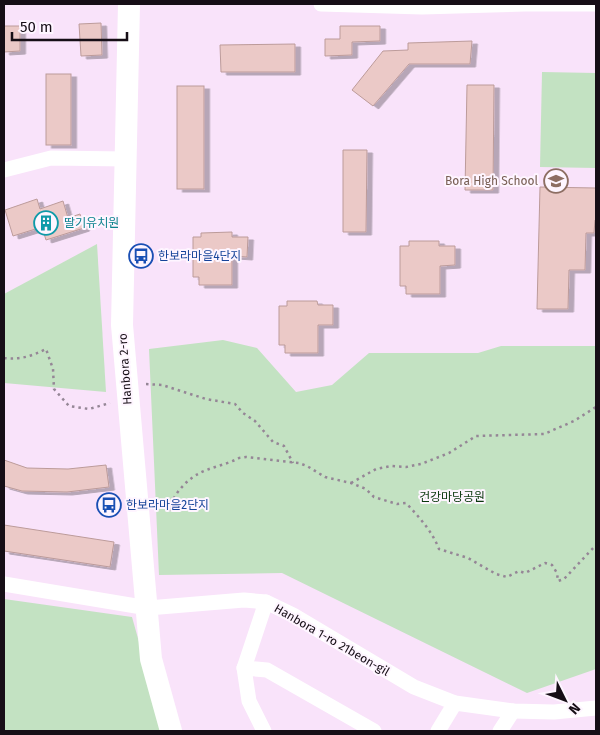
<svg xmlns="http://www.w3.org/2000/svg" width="600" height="735" viewBox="0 0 600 735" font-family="'Fira Sans','Noto Sans KR',sans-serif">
<defs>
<filter id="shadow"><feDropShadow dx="5.5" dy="3" stdDeviation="0" flood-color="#0004"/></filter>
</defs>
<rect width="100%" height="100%" fill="#f9e3fa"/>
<g fill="#c3e2c2">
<polygon points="542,72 596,73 596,168 540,167"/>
<polygon points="97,244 106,392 4,383 4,294"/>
<polygon points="223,340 257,348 296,392 332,385 369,353 478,353 501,346 596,346 596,669 527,693 282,573 159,575 149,349"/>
<polygon points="4,599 132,617 164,731 4,731"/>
</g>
<g fill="#ebc9c7" stroke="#bc9b9a" filter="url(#shadow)">
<polygon points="101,23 102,55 81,56 79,24"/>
<polygon points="4,26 20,26 20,51 4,52"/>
<polygon points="340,26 380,26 380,41 352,42 352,55 325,56 325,39 340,39"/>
<polygon points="472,41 470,64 409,64 373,106 352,90 383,51 408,50 408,43"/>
<polygon points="295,44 295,72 221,72 220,45"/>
<rect x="46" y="74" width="25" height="71"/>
<polygon points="467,85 494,85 493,190 465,190"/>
<rect x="177" y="86" width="27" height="103"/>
<polygon points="343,150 367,150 366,232 343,232"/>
<polygon points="540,187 596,188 596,220 595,220 594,233 586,233 585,270 569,270 568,309 537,309"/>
<polygon points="37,199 40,209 63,201 68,218 80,214 84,228 46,240 42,227 13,236 5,210"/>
<polygon points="232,232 232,237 248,237 247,257 232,256 232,285 199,285 199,277 193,277 193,237 201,237 201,233"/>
<polygon points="409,241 439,241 439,246 455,246 455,265 440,266 440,294 406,294 406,286 400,286 400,246 409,246"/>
<polygon points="287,301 317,301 318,305 333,305 333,325 318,325 318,353 285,353 285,345 279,345 279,306 287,306"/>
<polygon points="4,460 27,468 68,469 106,465 109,487 67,492 22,491 4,486"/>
<polygon points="4,525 114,542 110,567 4,551"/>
</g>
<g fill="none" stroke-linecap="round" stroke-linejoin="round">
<g stroke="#958696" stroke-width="2.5" stroke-dasharray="2.5 4" stroke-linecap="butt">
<path d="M 4,358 C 20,360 32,356 46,349 L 53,369 L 54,389 L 69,406 L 89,409 L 110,403"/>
<polyline points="146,384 162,385 206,399 235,404 243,413 255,421 273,442 284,446 293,463"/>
<polyline points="351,483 376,469 391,466 406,467 421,464 449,453 476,436 544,434 574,421 596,407"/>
<path d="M 170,511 C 170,498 186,480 198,474 C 210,467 226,465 239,458 L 246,457 L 299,463 L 307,466 L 325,477 L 351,483 L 366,489 L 374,497 L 397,504 L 406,503 C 419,517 432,531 439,549 L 468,558 L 496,574 L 507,577 L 519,571 L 525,573 L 545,563 L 552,565 L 557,573 L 558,581 L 564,579 L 596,545"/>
</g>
<g stroke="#fff" stroke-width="15">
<polyline points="321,4 422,7 525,4 596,4"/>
<polyline points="4,170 51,158 126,159"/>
<polyline points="4,584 148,608 244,600 266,602 293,615 414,687 455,703 513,711 554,712 596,708"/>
<polyline points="244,668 266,602"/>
<polyline points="264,731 249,701 244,668 267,670 374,731"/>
<polyline points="438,731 455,703"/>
<polyline points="500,731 513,711"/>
</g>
<polyline stroke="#fff" stroke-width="22" points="129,4 122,325 151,659 171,731"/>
</g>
<defs>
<g id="school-ring" transform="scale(1.25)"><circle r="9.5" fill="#fef5ff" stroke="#8d6e63" stroke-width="1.5"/><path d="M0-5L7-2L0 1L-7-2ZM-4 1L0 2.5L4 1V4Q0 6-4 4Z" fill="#8d6e63"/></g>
<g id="building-ring" transform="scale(1.25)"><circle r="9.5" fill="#fef5ff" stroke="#0f9aa8" stroke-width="1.5"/><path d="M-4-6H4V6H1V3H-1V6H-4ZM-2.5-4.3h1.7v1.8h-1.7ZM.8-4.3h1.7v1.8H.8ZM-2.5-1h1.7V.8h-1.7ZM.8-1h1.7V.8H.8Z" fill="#0f9aa8"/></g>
<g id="bus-ring" transform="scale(1.25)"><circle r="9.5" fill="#fef5ff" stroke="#1a4fb4" stroke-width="1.5"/><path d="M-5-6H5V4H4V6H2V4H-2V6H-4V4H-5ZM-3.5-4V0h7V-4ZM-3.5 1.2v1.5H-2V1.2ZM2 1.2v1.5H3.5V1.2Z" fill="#1a4fb4"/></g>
</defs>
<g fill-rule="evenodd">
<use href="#school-ring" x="556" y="181"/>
<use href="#building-ring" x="46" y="223"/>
<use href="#bus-ring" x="141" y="256"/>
<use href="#bus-ring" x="109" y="505"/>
</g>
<g text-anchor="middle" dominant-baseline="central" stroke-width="4" stroke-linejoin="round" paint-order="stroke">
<g font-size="12" fill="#785e54" stroke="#fef5ff" text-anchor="end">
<text x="538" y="181">Bora High School</text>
</g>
<g font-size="12" fill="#0d838f" stroke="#fef5ff" text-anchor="start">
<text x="64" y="223">딸기유치원</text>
</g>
<g font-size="12" fill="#164399" stroke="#fef5ff" text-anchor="start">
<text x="158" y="256">한보라마을4단지</text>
<text x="126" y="505">한보라마을2단지</text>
</g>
<g font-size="12" fill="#160e16" stroke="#fef5ff">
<text transform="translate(125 369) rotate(-94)">Hanbora 2-ro</text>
<text transform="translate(332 640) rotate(30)">Hanbora 1-ro 21beon-gil</text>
</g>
<g font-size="12" fill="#0b380e" stroke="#fef5ff">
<text x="452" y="497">건강마당공원</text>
</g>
</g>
<rect width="600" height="735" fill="none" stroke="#160e16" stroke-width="10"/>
<g transform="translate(565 700) rotate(132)" stroke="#fef5ff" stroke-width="4" paint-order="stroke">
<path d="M0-4L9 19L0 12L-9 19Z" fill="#160e16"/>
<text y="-8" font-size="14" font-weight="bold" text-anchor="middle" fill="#160e16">N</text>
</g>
<path d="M12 32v8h115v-8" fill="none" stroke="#160e16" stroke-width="2.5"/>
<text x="20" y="32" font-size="15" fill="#160e16" stroke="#fef5ff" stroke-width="4" paint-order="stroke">50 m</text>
</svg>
